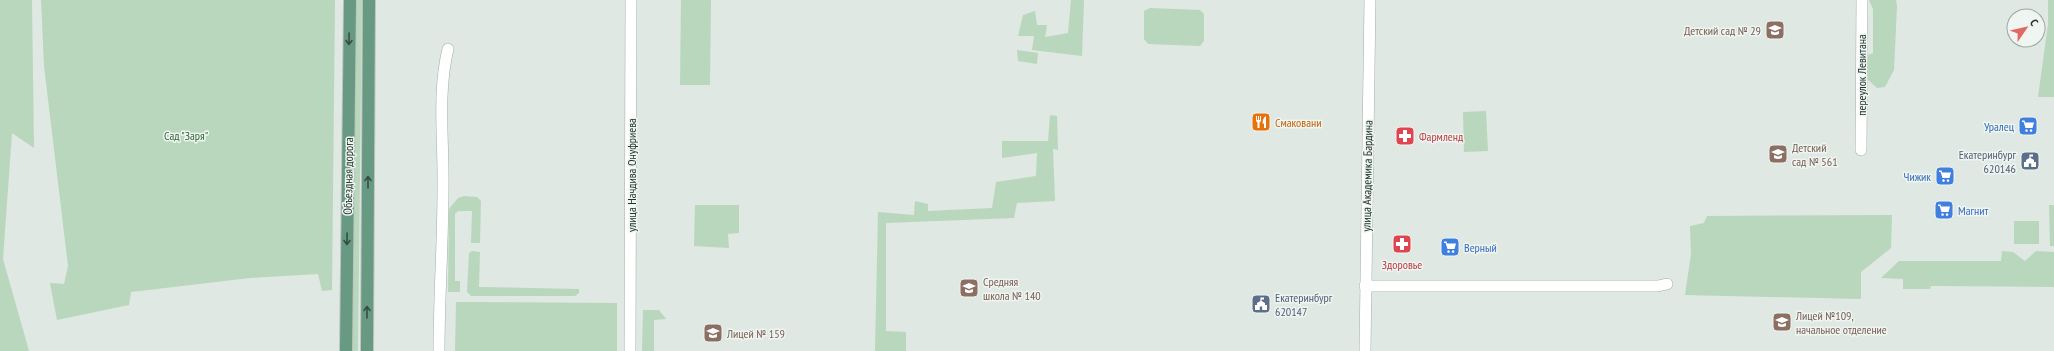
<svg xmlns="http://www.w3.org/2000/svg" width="2054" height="351" viewBox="0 0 2054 351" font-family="'PT Sans Narrow',sans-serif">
<rect width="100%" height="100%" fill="#dfe8e2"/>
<g fill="#b9d7bc">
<polygon points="0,0 32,0 34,148 12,133 3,259 29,351 0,351"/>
<polygon points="41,0 335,0 332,290 322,291 318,274 250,278 131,292 129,305 57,320 50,283 64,284 68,266 44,66"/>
<polygon points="353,0 362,0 358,351 350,351"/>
<polygon points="681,0 711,0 710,85 680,85"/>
<polygon points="1071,0 1084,0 1082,56 1032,50 1034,36 1018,36 1023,15 1035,11 1037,25 1047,25 1045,37 1068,33"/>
<polygon points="1869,0 1896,0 1897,6 1894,70 1885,87 1877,88 1864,76 1865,56 1873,53 1873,9"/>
<polygon points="2048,0 2054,0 2054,97 2038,97 2048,24"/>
<polygon points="1150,8 1200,10 1204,14 1204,41 1200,46 1148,44 1144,39 1144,11"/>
<polygon points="1017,50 1038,53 1037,64 1018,61"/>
<polygon points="1486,111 1488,151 1464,152 1463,112"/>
<polygon points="1050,115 1057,116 1058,150 1053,149 1055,201 1017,203 1014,218 886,223 886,331 906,332 906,351 875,351 878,212 914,215 915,201 928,204 928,211 992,208 996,182 1036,176 1037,153 1002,158 1002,141 1048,141"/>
<polygon points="464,196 477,197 481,201 480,243 471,243 472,211 458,211 455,214 455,281 460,281 460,292 448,292 449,209 458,198"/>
<polygon points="695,205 739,205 739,233 728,234 729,248 694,246"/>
<polygon points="2049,205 2054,205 2054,246 2050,246"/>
<polygon points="1892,215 1891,248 1861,272 1861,299 1685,295 1691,254 1690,226 1704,223 1707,216"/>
<rect x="2014" y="221" width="25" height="23"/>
<polygon points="472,251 480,252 479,287 579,289 579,293 575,296 471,296 467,292 469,253"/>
<polygon points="2002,251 2013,252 2025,261 2036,251 2054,252 2054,287 1931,286 1930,289 1903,289 1903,279 1881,278 1899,261 2001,261"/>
<polygon points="456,302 617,303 617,351 455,351"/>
<polygon points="643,310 659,310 666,319 654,320 654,351 642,351"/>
</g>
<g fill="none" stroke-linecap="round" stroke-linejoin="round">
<g stroke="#a3afa8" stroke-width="12">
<g id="minor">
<polyline points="1861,150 1862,0"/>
<polyline points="1365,286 1658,286 1667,284"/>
<path d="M 439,351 C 439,297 443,243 443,189 C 444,143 437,94 448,49"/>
<polyline points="630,351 631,0"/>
<polyline points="1365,351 1370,0"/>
</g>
</g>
<g stroke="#bdc3c0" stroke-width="14">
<g id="major">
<polyline points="346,351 350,0"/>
<polyline points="367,351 369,0"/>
</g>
</g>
<use href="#minor" stroke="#fff" stroke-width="11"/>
<use href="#major" stroke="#689983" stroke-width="12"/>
</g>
<defs><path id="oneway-shaft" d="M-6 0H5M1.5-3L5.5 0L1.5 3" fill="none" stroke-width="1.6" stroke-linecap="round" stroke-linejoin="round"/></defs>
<g stroke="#344f42">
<use href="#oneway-shaft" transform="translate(349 39) rotate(91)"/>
<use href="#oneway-shaft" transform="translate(368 182) rotate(-90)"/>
<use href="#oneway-shaft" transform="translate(347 239) rotate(91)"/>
<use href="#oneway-shaft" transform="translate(367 312) rotate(-90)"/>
</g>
<defs>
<g id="school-square" transform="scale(1)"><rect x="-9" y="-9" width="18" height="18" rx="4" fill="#8d6e63" stroke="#eff5f1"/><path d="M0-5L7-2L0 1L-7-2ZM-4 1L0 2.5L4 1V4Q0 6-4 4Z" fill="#fff"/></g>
<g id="restaurant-square" transform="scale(1)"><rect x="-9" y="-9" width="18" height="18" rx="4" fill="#e8710a" stroke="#eff5f1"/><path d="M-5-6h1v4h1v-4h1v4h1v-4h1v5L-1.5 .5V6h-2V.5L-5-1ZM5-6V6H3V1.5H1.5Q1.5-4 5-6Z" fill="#fff"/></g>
<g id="supermarket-square" transform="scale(1)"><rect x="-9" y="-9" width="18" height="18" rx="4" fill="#3f7fe0" stroke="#eff5f1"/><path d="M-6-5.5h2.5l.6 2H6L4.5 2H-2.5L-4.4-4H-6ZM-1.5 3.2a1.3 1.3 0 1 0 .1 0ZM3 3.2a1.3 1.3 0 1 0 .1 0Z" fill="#fff"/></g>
<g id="pharmacy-square" transform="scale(1)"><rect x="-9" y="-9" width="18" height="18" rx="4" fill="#e0444e" stroke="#eff5f1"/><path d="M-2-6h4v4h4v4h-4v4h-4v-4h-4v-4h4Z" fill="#fff"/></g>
<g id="civic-square" transform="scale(1)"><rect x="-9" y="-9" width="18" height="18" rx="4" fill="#5c6f8a" stroke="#eff5f1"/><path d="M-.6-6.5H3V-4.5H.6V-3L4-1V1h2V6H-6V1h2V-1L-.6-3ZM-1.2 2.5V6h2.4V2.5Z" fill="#fff"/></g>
</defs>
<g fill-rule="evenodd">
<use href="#school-square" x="1775" y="30"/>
<use href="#restaurant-square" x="1261" y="122"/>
<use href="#supermarket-square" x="2028" y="126"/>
<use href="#pharmacy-square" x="1405" y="136"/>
<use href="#school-square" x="1778" y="154"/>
<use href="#civic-square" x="2030" y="161"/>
<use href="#supermarket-square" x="1945" y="176"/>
<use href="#supermarket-square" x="1944" y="210"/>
<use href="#pharmacy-square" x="1402" y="244"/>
<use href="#supermarket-square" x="1450" y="247"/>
<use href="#school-square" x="969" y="288"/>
<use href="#civic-square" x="1261" y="304"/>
<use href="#school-square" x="1782" y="322"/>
<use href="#school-square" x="713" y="333"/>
</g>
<g text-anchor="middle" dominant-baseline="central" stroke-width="3" stroke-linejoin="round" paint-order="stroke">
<g font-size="12" fill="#785e54" stroke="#eff5f1" text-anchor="start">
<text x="1761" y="30" text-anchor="end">Детский сад № 29</text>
<text x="1792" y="147">Детский<tspan x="1792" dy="14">сад № 561</tspan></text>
<text x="983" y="281">Средняя<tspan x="983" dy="14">школа № 140</tspan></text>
<text x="1796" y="315">Лицей №109,<tspan x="1796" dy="14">начальное отделение</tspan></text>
<text x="727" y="333">Лицей № 159</text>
</g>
<g font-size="12" fill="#22362d" stroke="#eff5f1">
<text transform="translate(1861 75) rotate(-90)">переулок Левитана</text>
<text transform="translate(631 175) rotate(-90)">улица Начдива Онуфриева</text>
<text transform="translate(348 176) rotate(-89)">Объездная дорога</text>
<text transform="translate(1367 176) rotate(-89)">улица Академика Бардина</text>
</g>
<g font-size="12" fill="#c56008" stroke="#eff5f1" text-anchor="start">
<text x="1275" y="122">Смаковани</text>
</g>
<g font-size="12" fill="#366cbe" stroke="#eff5f1" text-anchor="end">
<text x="2014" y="126">Уралец</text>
<text x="1931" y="176">Чижик</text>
<text x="1958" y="210" text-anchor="start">Магнит</text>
<text x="1464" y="247" text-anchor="start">Верный</text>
</g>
<g font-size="12" fill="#31683b" stroke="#eff5f1">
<text x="186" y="135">Сад "Заря"</text>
</g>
<g font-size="12" fill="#be3a42" stroke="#eff5f1" text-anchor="start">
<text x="1419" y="136">Фармленд</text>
<text x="1402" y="264" text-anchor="middle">Здоровье</text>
</g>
<g font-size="12" fill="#4e5e75" stroke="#eff5f1" text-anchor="end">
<text x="2016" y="154">Екатеринбург<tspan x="2016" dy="14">620146</tspan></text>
<text x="1275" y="297" text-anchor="start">Екатеринбург<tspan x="1275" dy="14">620147</tspan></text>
</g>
</g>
<g transform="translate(2026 28) rotate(56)"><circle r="19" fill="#eff5f1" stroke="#9da9a3"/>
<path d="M0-3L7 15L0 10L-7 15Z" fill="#e26963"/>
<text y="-6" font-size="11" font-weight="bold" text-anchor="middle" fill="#22362d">С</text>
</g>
</svg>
